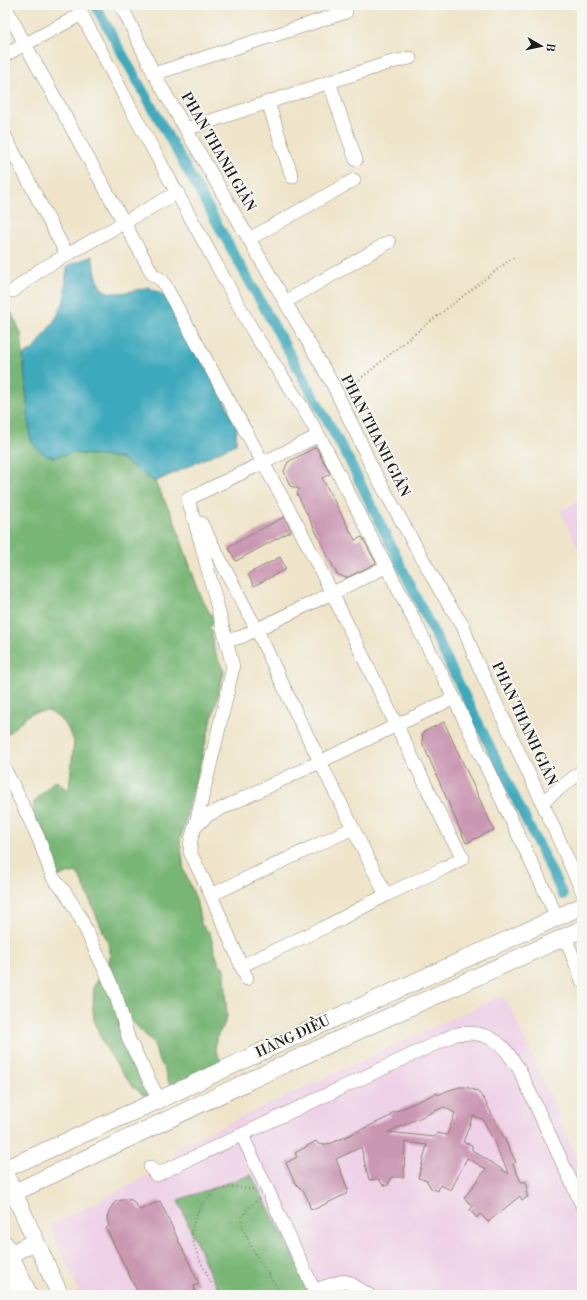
<svg xmlns="http://www.w3.org/2000/svg" width="587" height="1300" viewBox="0 0 587 1300" font-family="'Libre Bodoni',serif">
<rect width="100%" height="100%" fill="#f6f6f2"/>
<filter id="ink" filterUnits="userSpaceOnUse"><feTurbulence type="fractalNoise" baseFrequency=".025" numOctaves="2"/><feDisplacementMap in="SourceGraphic" scale="8" xChannelSelector="R" yChannelSelector="G"/><feConvolveMatrix kernelMatrix="1 2 1 2 8 2 1 2 1" color-interpolation-filters="sRGB"/></filter>
<filter id="wash" filterUnits="userSpaceOnUse"><feTurbulence type="fractalNoise" baseFrequency=".012" numOctaves="4" result="noise"/><feDisplacementMap in="SourceGraphic" scale="16" xChannelSelector="R" yChannelSelector="G"/><feGaussianBlur stdDeviation="0.9" result="paint"/><feColorMatrix in="noise" values="0 0 0 0 0 0 0 0 0 0 0 0 0 0 0 0 0 1.4 0 .05"/><feComposite in="paint" operator="in"/></filter>
<g filter="url(#wash)">
<rect width="100%" height="100%" fill="#efe4c9"/>
<g fill="#eed0e7">
<polygon points="582,500 582,557 560,510"/>
<polygon points="500,996 508,1002 582,1169 582,1295 81,1295 50,1226 172,1163 178,1146 259,1109"/>
</g>
<g fill="#78b676" stroke="#4a6949">
<path d="M 5,299 L 21,333 L 28,404 L 30,436 L 41,452 L 48,456 L 54,457 L 74,453 L 120,458 L 155,482 L 173,517 L 198,589 L 209,612 L 217,623 L 209,626 L 212,632 L 214,649 L 224,672 L 180,841 L 184,870 L 196,899 L 201,924 L 210,933 L 215,953 L 219,963 L 225,969 L 227,1017 L 223,1027 L 218,1034 L 215,1044 L 216,1051 L 221,1061 L 221,1066 L 170,1086 L 163,1066 L 158,1059 L 154,1044 L 131,1020 L 126,1019 L 144,1073 L 148,1098 L 132,1086 L 120,1070 L 104,1045 L 94,1020 L 93,1009 L 94,985 L 109,964 L 110,948 L 80,877 L 76,872 C 69,873 64,876 58,876 L 34,815 L 33,810 L 34,802 L 54,781 L 58,782 L 66,789 L 69,789 L 74,741 L 67,727 L 59,718 L 49,711 L 31,713 L 5,736 Z"/>
<polygon points="251,1175 305,1278 312,1295 222,1295 210,1274 178,1200"/>
</g>
<path fill="#3ca9bc" stroke="#2c626c" d="M 92,256 C 94,265 96,275 99,284 C 107,301 136,289 149,287 L 167,297 L 237,424 L 236,444 L 155,482 L 120,458 L 74,453 L 54,457 L 47,456 L 41,452 L 33,444 L 30,436 L 23,356 L 35,348 L 56,318 L 64,301 L 67,266 Z"/>
<g fill="none" stroke-linecap="round" stroke-linejoin="round">
<polyline stroke="#3ca9bc" stroke-width="10" points="95,5 349,460 563,895"/>
</g>
<g id="blocks">
<g fill="#ca97b3" fill-rule="evenodd">
<polygon points="316,447 330,474 322,478 355,540 362,537 376,563 346,578 337,574 297,494 299,489 290,486 284,471 288,462"/>
<polygon points="284,517 291,531 236,561 228,547"/>
<polygon points="280,557 286,569 254,586 248,574"/>
<polygon points="444,722 494,830 466,843 422,742 423,732"/>
<path d="M 460,1087 L 466,1087 L 477,1091 L 484,1099 L 516,1162 L 513,1164 L 521,1182 L 526,1182 L 528,1189 L 526,1192 L 528,1197 L 522,1200 L 520,1196 L 488,1222 L 480,1214 L 477,1218 L 470,1210 L 473,1206 L 464,1198 L 486,1169 L 467,1158 L 451,1190 L 440,1185 L 438,1191 L 431,1188 L 426,1180 L 418,1178 L 427,1145 L 405,1142 L 404,1177 L 392,1177 L 387,1186 L 382,1184 L 379,1179 L 369,1180 L 361,1147 L 336,1159 L 348,1190 L 346,1194 L 315,1209 L 310,1208 L 307,1197 L 303,1191 L 295,1183 L 286,1163 L 297,1157 L 295,1153 L 316,1141 L 319,1145 L 332,1143 L 391,1116 L 390,1114 L 437,1093 L 438,1095 L 449,1090 ZM 444,1107 L 455,1113 L 447,1135 L 437,1133 L 434,1137 L 388,1132 ZM 473,1116 L 483,1119 L 509,1174 L 472,1150 L 472,1145 L 463,1142 Z"/>
<polygon points="125,1199 132,1200 140,1210 160,1201 199,1284 194,1286 195,1292 188,1295 139,1295 106,1228 109,1226 107,1218 109,1212 112,1206 115,1202"/>
</g>
</g>
</g>
<g filter="url(#ink)">
<use href="#blocks" fill-opacity="0" stroke="#868072" stroke-width="1"/>
<g fill="none" stroke-linecap="round" stroke-linejoin="round">
<g stroke="#868072" stroke-width="14">
<g id="minor">
<polyline points="77,5 132,111 254,333 304,410 323,443 454,698 557,917"/>
<polyline points="120,5 125,13 154,74 333,385 360,441 371,466 441,592 463,626 475,658 542,802 582,891"/>
<polyline points="5,6 25,44 153,275 162,280 298,526 332,593 450,835 463,858 444,868 386,895 329,925 241,966"/>
<polyline points="5,55 82,14"/>
<polyline points="154,74 346,12"/>
<polyline points="329,82 356,160"/>
<polyline points="268,102 292,177"/>
<polyline points="186,129 388,63 410,58"/>
<polyline points="5,136 67,255"/>
<polyline points="249,239 354,180"/>
<polyline points="13,291 40,270 178,192"/>
<polyline points="285,302 389,242"/>
<polyline points="188,499 202,547 233,667 225,703 195,827 191,839 190,852 211,895 247,979"/>
<polyline points="188,499 318,436"/>
<polyline points="201,523 257,630 298,717 386,895"/>
<polyline points="226,639 233,639 241,637 386,567"/>
<polyline points="5,770 16,791 38,837 53,878 65,892 79,915 108,977 117,999 129,1040 159,1100"/>
<polyline points="542,802 582,771"/>
<polyline points="195,827 208,815 454,698"/>
<polyline points="211,895 353,828"/>
<polyline points="565,936 582,981"/>
<polyline points="242,1135 314,1290 316,1295"/>
<path d="M 150,1167 L 156,1175 L 456,1034 C 463,1034 471,1032 478,1034 C 499,1038 508,1052 519,1069 L 582,1205"/>
<polyline points="314,1290 343,1281 348,1282 369,1295"/>
</g>
</g>
<g stroke="#868072" stroke-width="18">
<g id="major">
<polyline points="5,1169 159,1100 265,1050 582,906"/>
<polyline points="5,1173 60,1295"/>
<polyline points="5,1197 274,1069 582,929"/>
<polyline points="5,1244 29,1295"/>
<polyline points="5,1257 36,1241"/>
<polyline points="5,1280 11,1295"/>
</g>
</g>
<g stroke="#868072" stroke-width="2" stroke-dasharray="1 3" stroke-linecap="butt">
<polyline points="347,390 418,331 515,256"/>
<path d="M 259,1199 C 253,1204 245,1210 242,1217 C 237,1231 273,1281 282,1295"/>
<path d="M 211,1283 C 204,1267 192,1249 192,1231 C 191,1229 193,1225 194,1223 C 199,1208 207,1194 222,1189 C 233,1185 245,1189 256,1190"/>
</g>
<use href="#minor" stroke="#fff" stroke-width="13"/>
<use href="#major" stroke="#fff" stroke-width="17"/>
</g>
</g>
<g text-anchor="middle" dominant-baseline="central" stroke-width="4" stroke-linejoin="round" paint-order="stroke">
<g font-size="14" fill="#1c1c1c" stroke="#f6f6f2">
<text transform="translate(218 152) rotate(60)">PHAN THANH GIẢN</text>
<text transform="translate(375 436) rotate(63)">PHAN THANH GIẢN</text>
<text transform="translate(524 724) rotate(65)">PHAN THANH GIẢN</text>
<text transform="translate(293 1037) rotate(-25)">HÀNG ĐIỀU</text>
</g>
</g>
<rect width="587" height="1300" fill="none" stroke="#f6f6f2" stroke-width="20"/>
<g transform="translate(541 46) rotate(99)" stroke="#f6f6f2" stroke-width="3" paint-order="stroke">
<path d="M0-3L7 15L0 10L-7 15Z" fill="#1c1c1c"/>
<text y="-6" font-size="11" font-weight="bold" text-anchor="middle" fill="#1c1c1c">B</text>
</g>
</svg>
